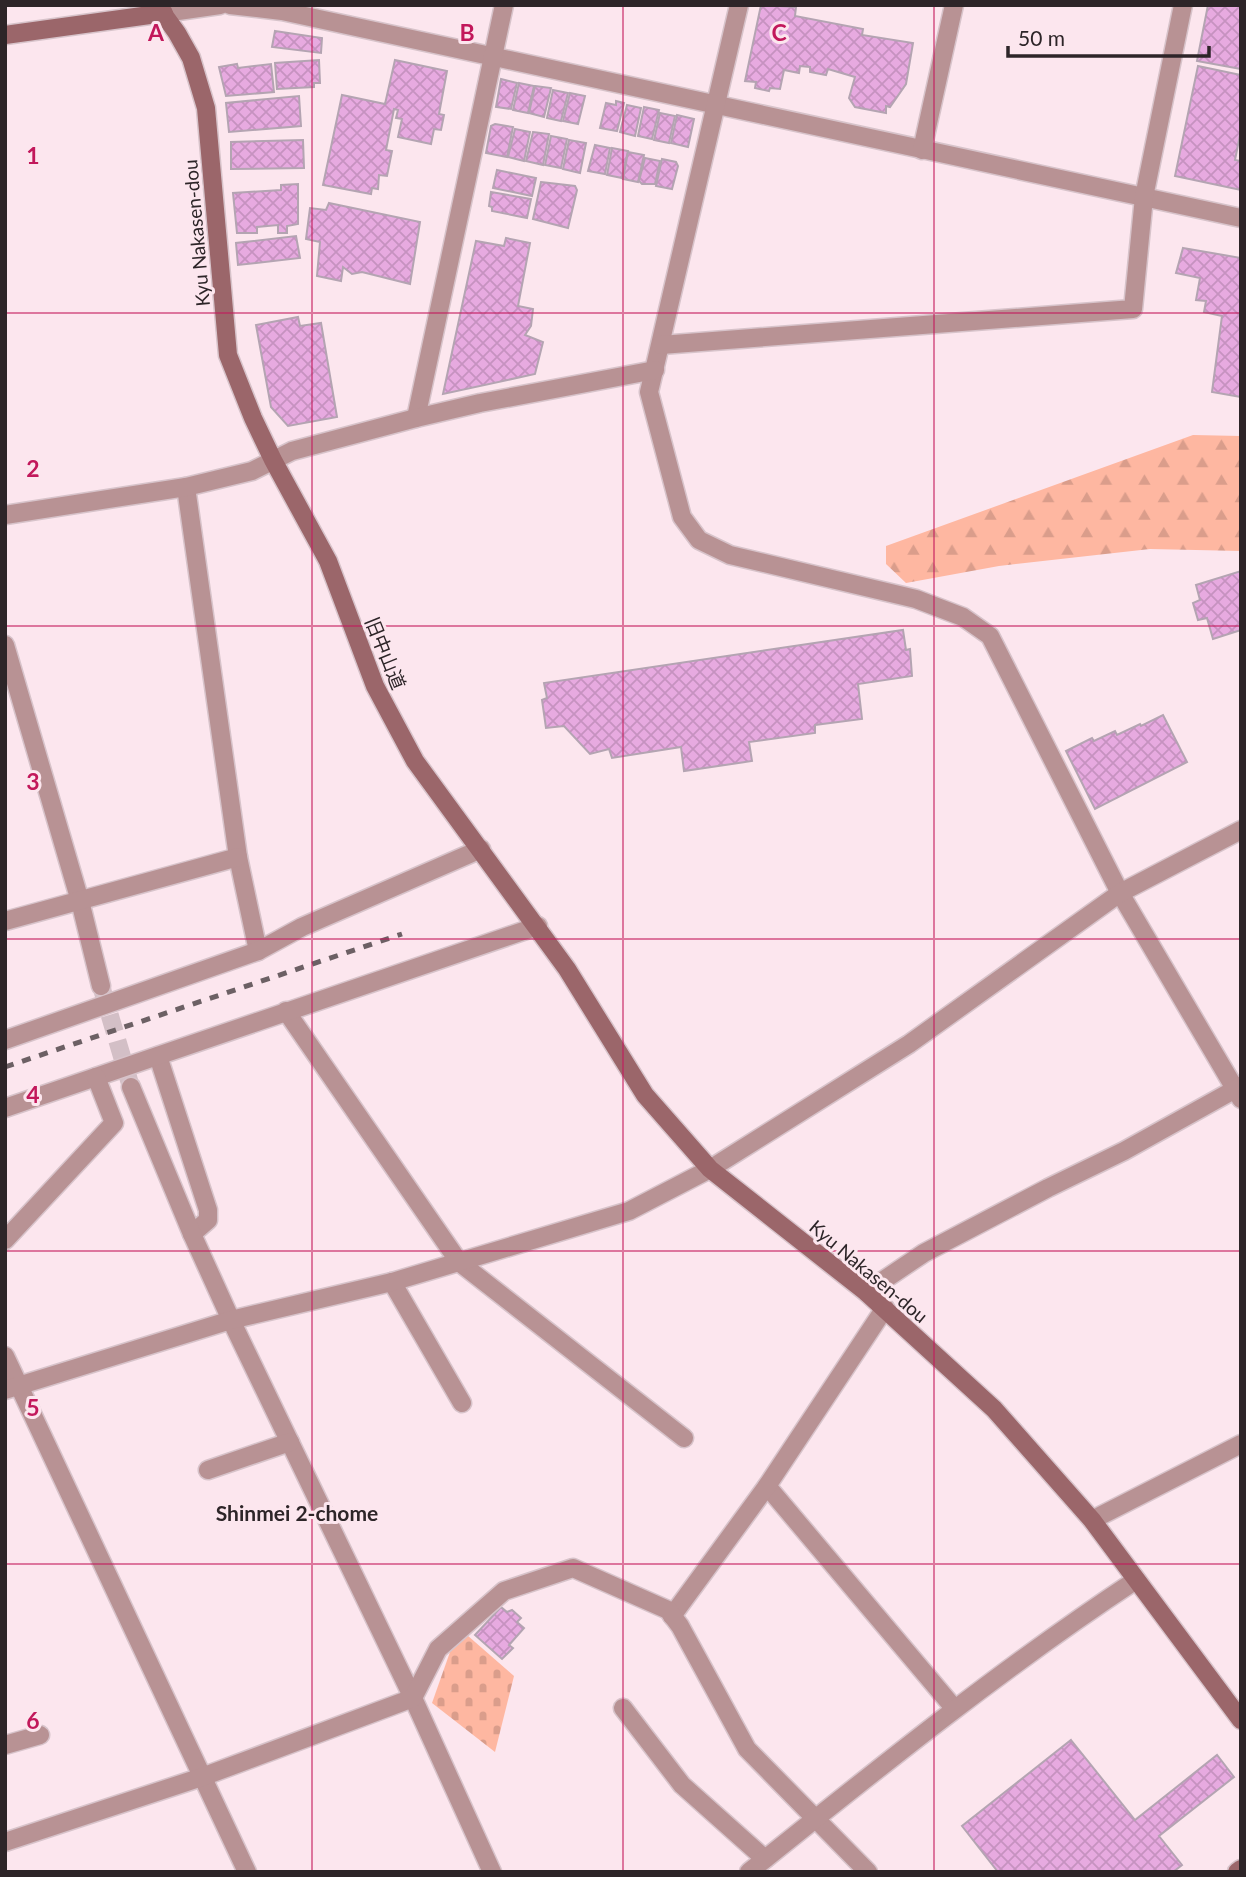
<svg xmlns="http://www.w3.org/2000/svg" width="1246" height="1877" viewBox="0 0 1246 1877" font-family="Lato,'Noto Sans JP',sans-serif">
<defs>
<pattern id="forest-firs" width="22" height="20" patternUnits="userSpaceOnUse" patternTransform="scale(1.75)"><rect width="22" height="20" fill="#feb7a1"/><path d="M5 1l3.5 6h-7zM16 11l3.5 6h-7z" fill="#da9d8b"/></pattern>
<pattern id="cemetery-stones" width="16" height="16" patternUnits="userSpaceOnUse" patternTransform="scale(1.75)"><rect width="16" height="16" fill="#feb7a1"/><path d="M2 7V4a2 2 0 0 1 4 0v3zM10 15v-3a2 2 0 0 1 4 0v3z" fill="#da9d8b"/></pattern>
<pattern id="building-cross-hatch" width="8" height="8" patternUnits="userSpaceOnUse" patternTransform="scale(1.75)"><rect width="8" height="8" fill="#e7aae0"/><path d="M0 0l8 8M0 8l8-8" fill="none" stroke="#c692c0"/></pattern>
</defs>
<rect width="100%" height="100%" fill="#fce6ee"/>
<polygon fill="url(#forest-firs)" points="1193,435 1241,436 1241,551 1150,549 999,566 906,583 886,564 886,546"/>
<polygon fill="url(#cemetery-stones)" points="467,1635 514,1676 495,1752 432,1703 450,1652"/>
<g fill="url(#building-cross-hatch)" stroke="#b4a4b2" stroke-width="2">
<polygon points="761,5 796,7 795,16 863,29 862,35 913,43 906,84 890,107 886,106 886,113 855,107 849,98 855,77 828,69 826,75 810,72 810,67 800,66 799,73 784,70 780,89 770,88 769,91 755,88 756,82 745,81"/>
<polygon points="1208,5 1241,5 1241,69 1197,61"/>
<polygon points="275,31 322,38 321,53 272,47"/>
<polygon points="319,60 320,83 314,83 314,87 277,89 275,63"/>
<polygon points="395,60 447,71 439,114 444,115 441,130 434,129 431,144 398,137 402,119 396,118 398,110 394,109 386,150 392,151 387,176 379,175 378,189 372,188 371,194 323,185 342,95 385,104"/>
<polygon points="237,64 238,68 271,64 274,92 226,96 219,67"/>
<polygon points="1198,66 1241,75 1241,130 1235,160 1241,161 1241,190 1175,176"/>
<polygon points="501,79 517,83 511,109 496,107"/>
<polygon points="519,83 534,86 528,113 513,110"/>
<polygon points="535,86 551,88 544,117 529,113"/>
<polygon points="553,90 568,93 561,121 547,118"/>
<polygon points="570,93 585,96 578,124 563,121"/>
<polygon points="299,96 301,126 229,132 226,103"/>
<polygon points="616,101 624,103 617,131 600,128 606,103 616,105"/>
<polygon points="627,105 641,108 635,136 620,132"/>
<polygon points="644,107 659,110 652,139 638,136"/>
<polygon points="660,113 675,116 669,143 654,140"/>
<polygon points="677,115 694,119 688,147 671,143"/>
<polygon points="495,124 513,127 507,157 486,153 491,126"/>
<polygon points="515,129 530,132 524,161 508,157"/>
<polygon points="533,132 549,134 543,165 526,161"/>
<polygon points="551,136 567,139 561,168 545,165"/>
<polygon points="303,140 304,168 231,169 231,142"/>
<polygon points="569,140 586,143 580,173 563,169"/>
<polygon points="595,145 610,148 605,174 588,171"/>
<polygon points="612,148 628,151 622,178 607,175"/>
<polygon points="628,152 644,155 638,182 623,179"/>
<polygon points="645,158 660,161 655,184 642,184 639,181"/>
<polygon points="662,159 676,162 678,166 672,189 656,186"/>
<polygon points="497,170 536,178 532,196 493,188"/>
<polygon points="541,182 575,186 577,190 568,228 533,219"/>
<polygon points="298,184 298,224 287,226 287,233 278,233 278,225 257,227 257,233 237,233 233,193 281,190 281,185"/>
<polygon points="491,192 531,199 527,218 492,211 492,207 489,206"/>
<polygon points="329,203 420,222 410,284 362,272 352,274 343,267 341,281 317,276 320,242 306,239 310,208 326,210"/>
<polygon points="296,236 300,258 238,265 236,243"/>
<polygon points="506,238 530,243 518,306 533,309 531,326 525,335 543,342 535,374 443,394 476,241 504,246"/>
<polygon points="1183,248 1241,258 1241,397 1212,392 1222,316 1204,312 1206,301 1196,300 1200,278 1176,273"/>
<polygon points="298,317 300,326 321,323 337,417 288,426 271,407 256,325"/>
<polygon points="1241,571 1241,630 1213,639 1207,618 1198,620 1193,603 1200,600 1196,585"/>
<polygon points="903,630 906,650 910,649 912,676 858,684 862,719 815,725 815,733 749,742 752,761 684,771 681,747 612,758 609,749 590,754 564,726 546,728 542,700 547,698 544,683"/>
<polygon points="1163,715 1187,762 1095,809 1066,751 1092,738 1094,741 1115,731 1117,735 1140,724 1141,726"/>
<polygon points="501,1607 507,1612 512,1610 521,1618 517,1622 524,1628 509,1645 513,1648 502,1659 475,1635"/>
<polygon points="1071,1740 1135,1820 1217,1755 1234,1777 1159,1836 1182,1865 1173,1872 998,1872 962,1826"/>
</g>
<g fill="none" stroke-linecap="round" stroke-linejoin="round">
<polyline stroke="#d3bfc6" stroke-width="18" stroke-dasharray="18 9" stroke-linecap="butt" points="102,989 131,1087"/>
<g stroke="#d7c3ca" stroke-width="21">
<g id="street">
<polyline points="230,5 282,11 1241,218"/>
<polyline points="739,5 649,392 682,517 699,540 730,555 916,599 963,617 990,636 1120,893 1241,1099"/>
<polyline points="164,13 220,5"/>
<polyline points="922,150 954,5"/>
<polyline points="661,345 1133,309 1144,197 1183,5"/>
<polyline points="416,418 504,5"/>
<polyline points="186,487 238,857 258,951"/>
<polyline points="5,515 186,487 252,471 292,451 416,418 480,403 655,370"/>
<polyline points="5,645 80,901 101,986"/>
<polyline points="5,921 238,857"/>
<polyline points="286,1011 459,1262 684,1438"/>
<polyline points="5,1040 258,951 302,927 481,849"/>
<polyline points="158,1056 208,1210 208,1220 192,1234"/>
<polyline points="131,1087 192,1234 231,1320 413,1698 492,1872"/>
<polyline points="5,1108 538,926"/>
<polyline points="5,1240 114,1123 96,1077"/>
<polyline points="392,1282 462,1403"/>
<polyline points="866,1292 924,1253 1048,1188 1124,1151 1241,1086"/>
<polyline points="5,1356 247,1872"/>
<polyline points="5,1390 231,1320 392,1282 629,1211 710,1169 909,1044 1120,893 1241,830"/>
<polyline points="208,1470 290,1442"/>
<polyline points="767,1486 954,1708"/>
<polyline points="1092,1520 1241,1444"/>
<polyline points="672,1616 767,1486 885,1308"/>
<polyline points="623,1708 682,1785 765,1859"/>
<polyline points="5,1745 40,1735"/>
<polyline points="5,1842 202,1777 413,1698 438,1649 504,1591 573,1568 668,1610 680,1626 747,1749 868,1872"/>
<path d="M 749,1872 C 876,1770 1001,1669 1136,1580"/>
</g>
</g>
<g stroke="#d7c3ca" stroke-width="21">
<g id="secondary">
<polyline points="157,5 177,33 191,58 206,108 228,355 253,418 273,460 328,561 375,686 415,761 567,969 645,1095 710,1169 866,1292 994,1409 1092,1520 1241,1720"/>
<polyline points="5,35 164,13"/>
<polyline points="1237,1872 1241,1869"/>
</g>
</g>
<use href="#street" stroke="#b89294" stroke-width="18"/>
<use href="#secondary" stroke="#9b666a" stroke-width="18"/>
<polyline stroke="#6c6064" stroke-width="5" stroke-dasharray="9 9" stroke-linecap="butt" points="5,1067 402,934"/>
</g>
<path fill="none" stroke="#c2185b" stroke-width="2" stroke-opacity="0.55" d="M 312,5 L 312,1872M 623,5 L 623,1872M 934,5 L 934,1872M 5,313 L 1241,313M 5,626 L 1241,626M 5,939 L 1241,939M 5,1251 L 1241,1251M 5,1564 L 1241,1564"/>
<g text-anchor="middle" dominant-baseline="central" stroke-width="6" stroke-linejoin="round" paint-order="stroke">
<g font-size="19" fill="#2d2528" stroke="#fce6ee">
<text transform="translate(196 233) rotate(-95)">Kyu Nakasen-dou</text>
<text transform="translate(386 653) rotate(68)">旧中山道</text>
<text transform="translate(869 1271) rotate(40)">Kyu Nakasen-dou</text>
</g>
<g font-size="21" font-weight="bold" fill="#2d2528" stroke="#fce6ee">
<text x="297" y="1512">Shinmei 2-chome</text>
</g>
</g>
<g font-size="23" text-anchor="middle" font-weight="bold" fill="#c2185b" stroke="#fce6ee" stroke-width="6" stroke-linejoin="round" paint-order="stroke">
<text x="156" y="41">A</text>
<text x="467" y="41">B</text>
<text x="779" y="41">C</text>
<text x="33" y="164">1</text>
<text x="33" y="477">2</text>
<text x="33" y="790">3</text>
<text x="33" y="1103">4</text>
<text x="33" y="1416">5</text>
<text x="33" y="1729">6</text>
</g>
<rect width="1246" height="1877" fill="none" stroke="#2d2528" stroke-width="14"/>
<path d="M1008 46v10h201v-10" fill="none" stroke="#2d2528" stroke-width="3.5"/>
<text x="1018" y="46" font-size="21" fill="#2d2528" stroke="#fce6ee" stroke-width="5" paint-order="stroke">50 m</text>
</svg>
